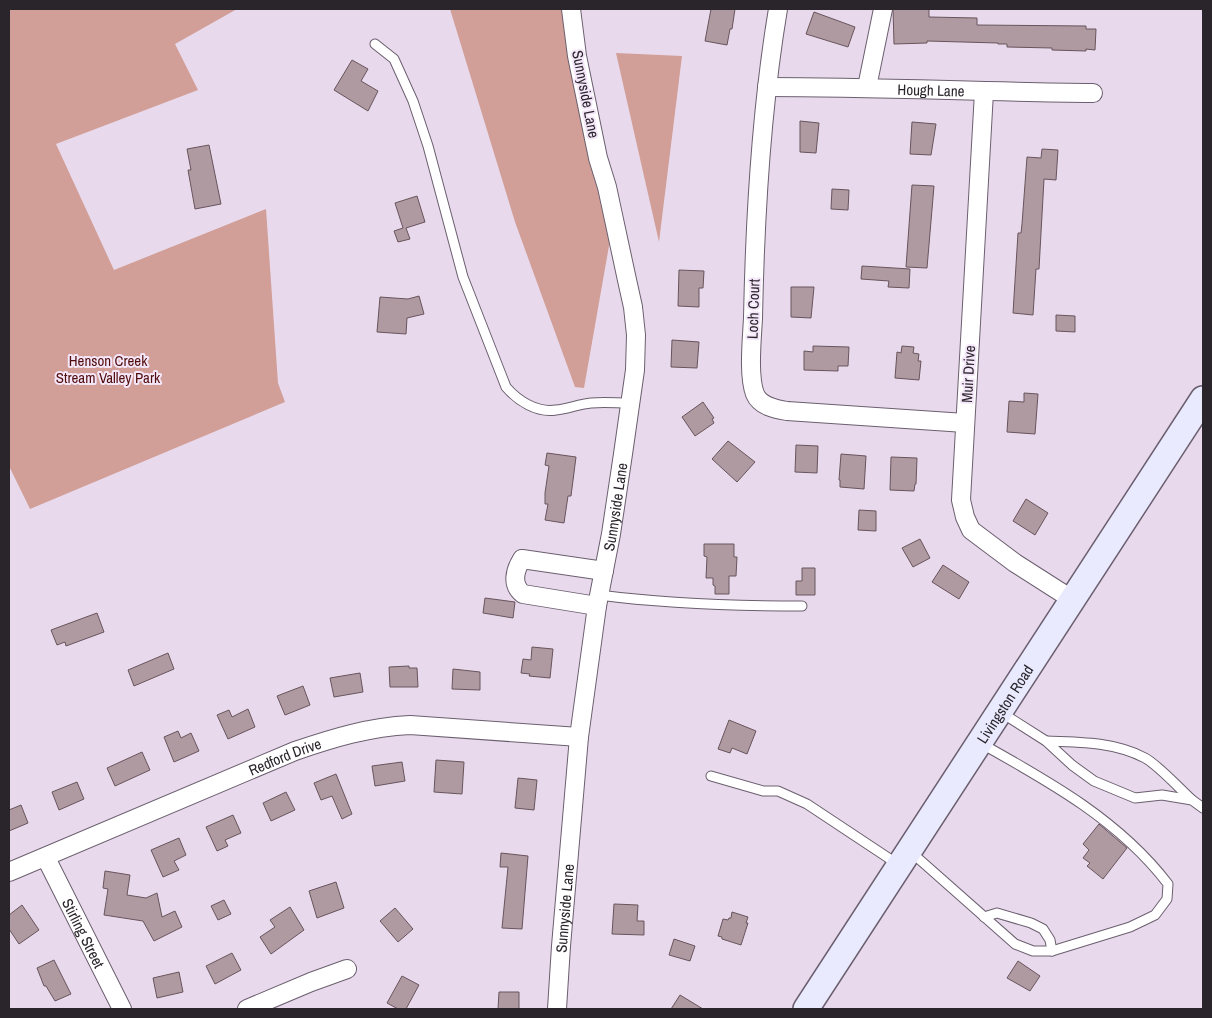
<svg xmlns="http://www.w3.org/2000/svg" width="1212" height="1018" viewBox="0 0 1212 1018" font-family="'Archivo Narrow',sans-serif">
<rect width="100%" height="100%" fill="#e8daec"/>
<g fill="#d19f98">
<polygon points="9,9 237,9 175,44 198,90 56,144 114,270 266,209 278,383 285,402 30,509 9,466"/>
<polygon points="450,9 577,9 616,206 584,388 575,387 515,222"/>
<polygon points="616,53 682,56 659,242"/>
</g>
<g fill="#b09aa2" stroke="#68545c">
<polygon points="711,9 735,9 732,29 730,29 727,45 705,41"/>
<polygon points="893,9 929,9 929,17 977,18 977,25 1086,26 1086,29 1096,29 1095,50 1086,49 1086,51 1052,50 1052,48 1007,47 1007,44 998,44 998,43 927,41 927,43 894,44"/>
<polygon points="814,12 855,27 848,47 806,34"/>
<polygon points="352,60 368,69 361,81 378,91 368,111 334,90"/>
<polygon points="800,121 819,123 816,153 800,152"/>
<polygon points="912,122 936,124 931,155 910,154"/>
<polygon points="209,145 221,204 195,209 188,170 191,170 187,149"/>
<polygon points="1042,149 1058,150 1056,180 1044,179 1039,269 1036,269 1033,315 1013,313 1018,233 1021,233 1022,224 1027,157 1041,158"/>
<polygon points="912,185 934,186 927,268 906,267"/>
<polygon points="832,189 849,190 848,210 831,209"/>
<polygon points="417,196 425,222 406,228 410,239 398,242 394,231 403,228 395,203"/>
<polygon points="862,266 910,269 909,288 888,287 889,281 861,279"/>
<polygon points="679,270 704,271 703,288 699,288 699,307 678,306"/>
<polygon points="791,287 814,287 811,318 791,317"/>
<polygon points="419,296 424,314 407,318 406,334 377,332 380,297 408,299"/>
<polygon points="1056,315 1075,316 1075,332 1056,331"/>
<polygon points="672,340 699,342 697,368 671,367"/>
<polygon points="813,346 849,347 848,366 838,366 838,371 804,370 804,351 813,352"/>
<polygon points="902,346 914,347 913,353 919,354 918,361 921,361 919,380 895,378 897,352 901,353"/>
<polygon points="1024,393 1038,394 1035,434 1007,432 1009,401 1024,402"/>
<polygon points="703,402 714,418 712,419 714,423 695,436 682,417"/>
<polygon points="728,441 755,462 737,482 712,459"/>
<polygon points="796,445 818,446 817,473 795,472"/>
<polygon points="547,453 576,457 571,496 568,496 564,523 545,520 548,504 545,504 545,493 549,466 545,465"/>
<polygon points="841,454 866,456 864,489 840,487 840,480 839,480"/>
<polygon points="891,457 917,458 916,484 915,484 914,491 890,490"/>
<polygon points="1026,499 1048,513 1035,535 1013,521"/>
<polygon points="859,510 876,511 876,531 858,530"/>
<polygon points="920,539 930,558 913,567 902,548"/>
<polygon points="704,544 734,544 734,557 737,557 736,576 729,576 729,594 715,594 715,586 713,585 713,578 706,578 707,557 704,556"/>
<polygon points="943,565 969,582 959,599 932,582"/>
<polygon points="802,568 815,568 815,595 796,595 796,581 802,581"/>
<polygon points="485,598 515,602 513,618 483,613"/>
<polygon points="97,613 104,632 66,646 65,642 57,645 51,630"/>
<polygon points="532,647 553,649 550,678 529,676 530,674 521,673 523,659 531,660"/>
<polygon points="168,653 174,669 134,686 128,670"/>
<polygon points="409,666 409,668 417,668 418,687 390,687 389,667"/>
<polygon points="453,669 480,672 480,690 452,689"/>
<polygon points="360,673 363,692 334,697 330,678"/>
<polygon points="303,686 310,705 285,715 277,696"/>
<polygon points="248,709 255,727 228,739 217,715 229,710 232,717"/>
<polygon points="729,720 756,731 747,754 732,748 730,753 718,749"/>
<polygon points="178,731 181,738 191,733 199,751 174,762 164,737"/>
<polygon points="142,752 150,770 115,786 107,768"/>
<polygon points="436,760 464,762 462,794 434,792"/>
<polygon points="402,762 405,781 375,786 372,766"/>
<polygon points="336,774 352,814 342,819 332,796 321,800 314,783"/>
<polygon points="518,778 537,780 534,810 515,808"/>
<polygon points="77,782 84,799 59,810 52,792"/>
<polygon points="286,792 295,810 271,821 263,803"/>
<polygon points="21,805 28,823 9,831 9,810"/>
<polygon points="233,815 241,833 225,840 228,846 217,851 206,827"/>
<polygon points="1099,824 1127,848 1103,879 1087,866 1090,863 1083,858 1089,850 1083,844"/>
<polygon points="179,838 186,855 174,861 179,870 163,877 151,850"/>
<polygon points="501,853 528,856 522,929 502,928 508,867 500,867"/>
<polygon points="105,871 130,875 127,895 146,898 157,893 162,917 175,911 182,927 154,941 143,921 104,915 108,889 103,888"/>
<polygon points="336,882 344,908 317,918 309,891"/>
<polygon points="224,900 231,914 218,920 211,906"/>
<polygon points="614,904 638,905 637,921 644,921 644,935 612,934"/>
<polygon points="22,905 39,930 19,944 9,929 9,915"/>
<polygon points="290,907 304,930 271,954 260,937 275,927 270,920"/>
<polygon points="395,908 413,929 398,942 380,921"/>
<polygon points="732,912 748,917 746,923 748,923 741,945 722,939 722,937 718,936 723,919 728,920 729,918 731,918"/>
<polygon points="674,939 695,946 690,961 669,955"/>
<polygon points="232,953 241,970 215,984 206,966"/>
<polygon points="54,960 71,994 55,1001 46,986 44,986 37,968"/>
<polygon points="1018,961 1040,976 1030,991 1007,978"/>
<polygon points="179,972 183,992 157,998 153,978"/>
<polygon points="402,976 419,985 406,1009 398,1009 387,1003"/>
<polygon points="499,992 519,992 519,1009 498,1009"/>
<polygon points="680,995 703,1009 671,1009"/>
</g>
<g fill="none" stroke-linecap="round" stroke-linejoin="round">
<g stroke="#6b5f6f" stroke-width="11">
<g id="lane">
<path d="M 375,44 L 394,59 L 413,101 L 428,146 L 463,277 L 506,387 C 518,401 537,413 556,410 C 568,409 579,404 591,403 C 603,402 617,403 629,403"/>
<path d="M 599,595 C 668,604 732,606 802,606"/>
<polyline points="1002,713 1046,741 1072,765 1094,781 1135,798 1162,795 1192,800 1203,808"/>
<path d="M 1046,741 C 1080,742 1115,742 1145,758 C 1158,765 1180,789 1192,800"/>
<polyline points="711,776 763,791 778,791 807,804 899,865"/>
<path d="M 911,852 L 1015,944 L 1033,951 L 1052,951 L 1130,927 L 1155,915 L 1167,899 L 1168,884 C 1120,821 1050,782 982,744"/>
<polyline points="984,917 997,913 1031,923 1043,929 1050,940 1052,951"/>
</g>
</g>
<g stroke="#6b5f6f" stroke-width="20">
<g id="street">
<path d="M 778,9 C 761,110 755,215 753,318 C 752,338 748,376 755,394 C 760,406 775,409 787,411 L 965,423"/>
<path id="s1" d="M 767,87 C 876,87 985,92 1093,93"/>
<polyline points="867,87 883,9"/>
<polyline points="984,92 961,500 965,517 971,530 1015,563 1073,600"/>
<path d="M 597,606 L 523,594 C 511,585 515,570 522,559 L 604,571"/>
<path id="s2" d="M 46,858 L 122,1009"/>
<path id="s3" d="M 9,872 L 295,751 C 333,738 369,727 410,725 L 579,737"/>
<polyline points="247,1009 311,982 347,969"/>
<path id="s4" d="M 557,1009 L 561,946 L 579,737 L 597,606 L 611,534 L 623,454 L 635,370 L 636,335 L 633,307 L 627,280 L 607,187 L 598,158 L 577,56 L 571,9"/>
</g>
</g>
<g stroke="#6b5f6f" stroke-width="28">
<g id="secondary">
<path id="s5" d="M 806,1009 L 1203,399"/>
</g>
</g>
<use href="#lane" stroke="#fff" stroke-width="9"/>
<use href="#street" stroke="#fff" stroke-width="18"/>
<use href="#secondary" stroke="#e9eafe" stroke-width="25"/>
</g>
<g text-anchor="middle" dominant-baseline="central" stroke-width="4" stroke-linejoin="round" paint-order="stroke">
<g font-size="15" fill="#2a252b" stroke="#f5e7fa">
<text stroke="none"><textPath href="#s1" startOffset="164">Hough Lane</textPath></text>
<text transform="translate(586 94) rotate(79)">Sunnyside Lane</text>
<text transform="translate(753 309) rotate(-88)">Loch Court</text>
<text transform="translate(968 374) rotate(-87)">Muir Drive</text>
<text stroke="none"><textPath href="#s4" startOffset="506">Sunnyside Lane</textPath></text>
<text stroke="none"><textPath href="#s5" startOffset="364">Livingston Road</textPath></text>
<text stroke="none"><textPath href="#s3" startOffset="299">Redford Drive</textPath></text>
<text stroke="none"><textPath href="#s4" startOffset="101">Sunnyside Lane</textPath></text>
<text stroke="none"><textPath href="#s2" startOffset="84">Stirling Street</textPath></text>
</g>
<g font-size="15" fill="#4f0d0b" stroke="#f5e7fa">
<text x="108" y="360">Henson Creek<tspan x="108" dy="17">Stream Valley Park</tspan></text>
</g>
</g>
<rect width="1212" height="1018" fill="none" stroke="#2a252b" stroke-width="20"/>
</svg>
